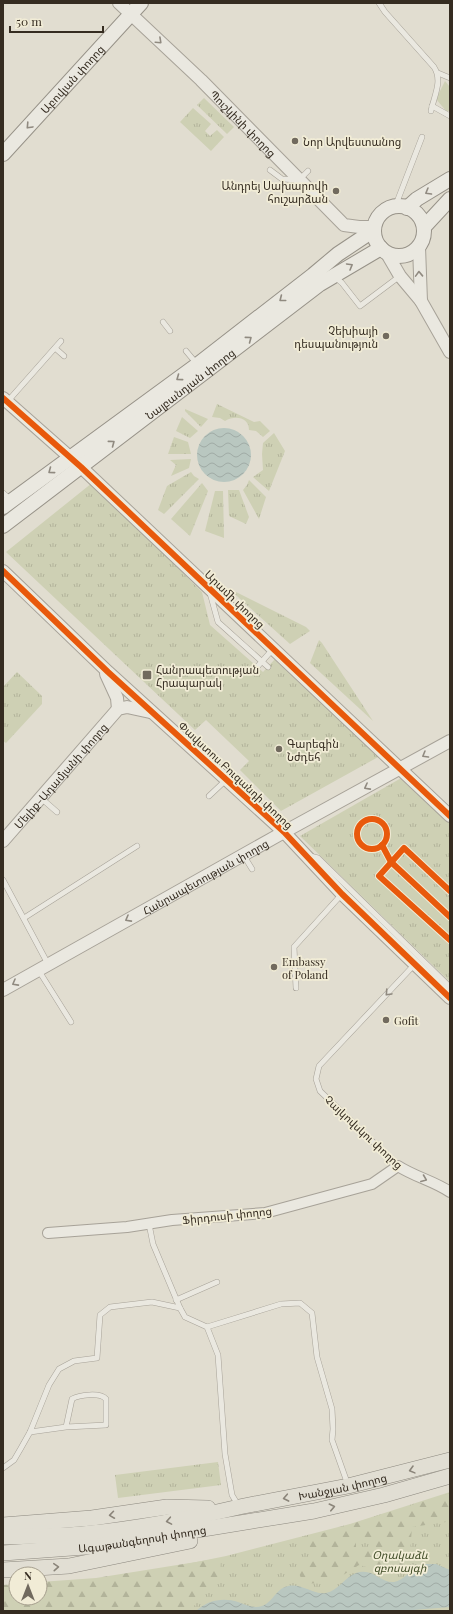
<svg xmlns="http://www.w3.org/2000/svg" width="453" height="1614" viewBox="0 0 453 1614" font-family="'Playfair Display','Noto Sans Armenian',serif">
<defs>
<pattern id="grass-tufts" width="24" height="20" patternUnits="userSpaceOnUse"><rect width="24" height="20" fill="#ced0b4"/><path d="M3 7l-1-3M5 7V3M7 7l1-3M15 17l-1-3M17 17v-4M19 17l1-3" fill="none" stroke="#b2b39a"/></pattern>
<pattern id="forest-firs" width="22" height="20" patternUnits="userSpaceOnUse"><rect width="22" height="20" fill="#ced0b4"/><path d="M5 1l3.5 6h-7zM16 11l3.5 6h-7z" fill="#b2b39a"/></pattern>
<pattern id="water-waves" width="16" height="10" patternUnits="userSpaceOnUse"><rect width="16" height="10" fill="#b9c7c0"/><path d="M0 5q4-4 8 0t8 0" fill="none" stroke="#a0aba5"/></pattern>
</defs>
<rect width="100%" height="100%" fill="#e1ddd0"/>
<g fill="url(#grass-tufts)">
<polygon points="204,98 234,127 227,134 197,105"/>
<polygon points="193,108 211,124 205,131 210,136 217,130 224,137 211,151 180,122"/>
<path d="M 217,404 L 254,422 L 260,421 L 270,431 L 263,437 L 256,431 L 249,430 C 249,417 235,415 225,421 L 220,418 L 212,417 Z"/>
<polygon points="185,409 208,419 201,427 185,411"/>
<polygon points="182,417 198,431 190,438 176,431"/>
<polygon points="274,433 285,451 269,491 253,477 263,470 262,454 263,443"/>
<polygon points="174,437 188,442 191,454 168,454"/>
<polygon points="191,459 189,468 171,476 176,465 170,460"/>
<polygon points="191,472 194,476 199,479 164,514 158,510 167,486"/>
<polygon points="249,480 266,497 259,519 243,490 247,485"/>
<polygon points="92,483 202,592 210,625 263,672 275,659 380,756 281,811 240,770 249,761 206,720 195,730 6,552"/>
<polygon points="202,483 208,491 190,536 171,519"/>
<polygon points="228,490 239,490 249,517 246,524 229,516"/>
<polygon points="215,491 223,491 224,538 205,531"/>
<polygon points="228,588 306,627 310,631 290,644"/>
<polygon points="319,640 322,643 373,721 310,663"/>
<polygon points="17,672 42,696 42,704 6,743 3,741 3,687"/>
<polygon points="403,777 450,821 450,982 300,836"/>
<polygon points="218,1462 221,1485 118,1498 115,1475"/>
<polygon points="450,1492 450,1611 3,1611 16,1598 40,1598 98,1582 226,1556 350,1524"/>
</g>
<g fill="url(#forest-firs)" fill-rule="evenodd">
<path d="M 450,1493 L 450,1524 L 446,1522 L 412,1527 L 409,1565 L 389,1573 L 359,1565 L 329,1584 L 303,1583 L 296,1566 L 314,1561 L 307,1538 ZM 375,1538 L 376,1548 L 356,1549 L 356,1539 Z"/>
<polygon points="221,1558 220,1574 190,1611 3,1611 3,1585 16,1584 16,1598 40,1598 40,1582 96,1578"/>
</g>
<polygon fill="#ced0b4" points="445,81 450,87 450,110 447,112 436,99"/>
<g fill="url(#water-waves)">
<circle cx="224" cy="455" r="27"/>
<path d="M 422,1564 L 436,1564 L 450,1570 L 450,1607 L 401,1611 L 196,1611 C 207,1600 224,1597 238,1602 C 244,1604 250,1607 256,1607 C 272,1607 274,1589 288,1586 C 302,1583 313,1595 326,1593 C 338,1591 345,1577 356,1573 C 373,1567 380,1583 394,1582 C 404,1581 411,1568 422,1564 Z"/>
</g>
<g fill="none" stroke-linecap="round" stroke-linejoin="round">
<g stroke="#a7a298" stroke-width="6">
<g id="service">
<path d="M 379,3 L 385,12 L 434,67 C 443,81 434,96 431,111"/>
<polyline points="438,73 450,78"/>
<polyline points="432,106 450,116"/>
<polyline points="270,170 282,179 299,180 308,171"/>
<polyline points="395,207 422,137"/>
<polyline points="334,276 342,283 360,306 400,276"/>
<polyline points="163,322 170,331"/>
<polyline points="55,348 64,356"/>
<polyline points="186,351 197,364"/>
<polyline points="8,401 61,341"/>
<polyline points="3,493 11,500"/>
<polyline points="210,593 218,622 268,667"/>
<polyline points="257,667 273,649"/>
<polyline points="209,796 226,780"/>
<polyline points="41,798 57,812"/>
<polyline points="244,856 252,869"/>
<polyline points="310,856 318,858 450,987"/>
<polyline points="3,880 48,964"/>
<polyline points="24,918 137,846"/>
<polyline points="39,971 71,1022"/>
<polyline points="296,988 294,947 342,894"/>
<polyline points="398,1166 320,1091 316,1079 319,1066 415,964"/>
<polyline points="149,1224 153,1244 180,1308 185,1317 207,1327 281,1304 300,1303 312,1313 317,1357 332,1409 333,1429 332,1440 348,1485"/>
<polyline points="176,1300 217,1282"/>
<polyline points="207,1327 218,1355 225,1454 232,1495 238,1505"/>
<path d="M 30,1432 L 66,1427 L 72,1399 C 79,1395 100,1392 106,1399 L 106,1425 L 66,1427"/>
<polyline points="3,1468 14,1460 21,1448 30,1432 49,1385 59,1369 74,1361 97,1358 100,1315 110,1307 152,1302 180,1308"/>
</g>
</g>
<g stroke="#a7a298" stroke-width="12">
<path id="minor" d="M 48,1233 L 127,1227 L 172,1220 L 265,1213 L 372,1184 L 398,1166 C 415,1177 434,1181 450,1192"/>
</g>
<g stroke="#a7a298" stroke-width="14">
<g id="tertiary">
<path id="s1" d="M 119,3 L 201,80 L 344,225 L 359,227 L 374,227"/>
<polyline points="419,247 421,301 450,352"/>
<polyline points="386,252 400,276 421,301"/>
<polyline points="3,398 81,467 450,816"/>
<polyline points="3,571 108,672 284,832 342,894 450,998"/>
<polyline points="106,674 117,698 118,709"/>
<path id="s2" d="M 3,841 L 118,709 L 127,707 L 150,712"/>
<path id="s3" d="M 3,990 L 284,832 L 450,741"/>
</g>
</g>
<g stroke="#979288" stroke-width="16">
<g id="secondary">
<path id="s4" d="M 3,154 L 141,3"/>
<circle cx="399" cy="231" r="25"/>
<polyline points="407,208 417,199 450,179"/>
<polyline points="424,227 450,199"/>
<polyline points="3,507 197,365 313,275 338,254 374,230"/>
<path id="s5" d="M 3,526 L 320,284 L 381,248"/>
</g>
</g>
<g stroke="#8c887f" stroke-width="16">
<g id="primary">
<polyline points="3,1525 92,1518 167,1507 208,1508"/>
<path id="s6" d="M 3,1537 C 30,1536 56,1536 82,1534 C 135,1529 188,1519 239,1507 L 348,1486 L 450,1460"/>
<path id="s7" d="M 3,1553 L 99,1546 L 314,1511 L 384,1495 L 450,1476"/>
<polyline points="3,1570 69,1566 190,1541"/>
</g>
</g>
<use href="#service" stroke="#eae8e0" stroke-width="5"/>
<use href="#minor" stroke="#eae8e0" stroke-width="10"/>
<use href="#tertiary" stroke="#eae8e0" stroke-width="12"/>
<use href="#secondary" stroke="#eae8e0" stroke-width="14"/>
<use href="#primary" stroke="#e1ded3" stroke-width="15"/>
<g stroke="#f1ecd6" stroke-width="8">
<g id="cycleway">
<polyline points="3,398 81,467 450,816"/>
<polyline points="3,571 108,672 284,832 342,894 450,998"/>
<circle cx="372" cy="834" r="15"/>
<polyline points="382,845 391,862 450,917"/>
<polyline points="450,891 404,848 379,876 450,940"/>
</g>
</g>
<use href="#cycleway" stroke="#e8590c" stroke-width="6"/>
</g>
<defs><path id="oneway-chevron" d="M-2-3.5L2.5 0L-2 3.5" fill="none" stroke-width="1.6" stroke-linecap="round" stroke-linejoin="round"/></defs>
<g stroke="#908a80">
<use href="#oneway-chevron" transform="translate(159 41) rotate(43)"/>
<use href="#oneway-chevron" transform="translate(29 126) rotate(133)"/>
<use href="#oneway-chevron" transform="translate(428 192) rotate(150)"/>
<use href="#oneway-chevron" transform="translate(350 266) rotate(-30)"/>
<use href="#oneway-chevron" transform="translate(419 274) rotate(-92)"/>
<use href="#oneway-chevron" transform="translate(282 299) rotate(142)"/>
<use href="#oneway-chevron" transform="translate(249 339) rotate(-37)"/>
<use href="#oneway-chevron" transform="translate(179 378) rotate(144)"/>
<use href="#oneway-chevron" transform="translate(112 443) rotate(-37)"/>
<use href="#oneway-chevron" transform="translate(51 471) rotate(143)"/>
<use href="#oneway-chevron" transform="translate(425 755) rotate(150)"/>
<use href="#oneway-chevron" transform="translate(367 787) rotate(152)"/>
<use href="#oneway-chevron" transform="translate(128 919) rotate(151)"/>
<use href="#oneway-chevron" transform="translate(15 983) rotate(151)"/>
<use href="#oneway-chevron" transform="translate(388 993) rotate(133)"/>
<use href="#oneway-chevron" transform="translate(424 1179) rotate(22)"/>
</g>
<g stroke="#8b857a">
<use href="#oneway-chevron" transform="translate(412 1470) rotate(165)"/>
<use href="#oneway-chevron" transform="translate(286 1498) rotate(169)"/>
<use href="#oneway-chevron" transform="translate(332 1507) rotate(-13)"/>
<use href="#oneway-chevron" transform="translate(112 1515) rotate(172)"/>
<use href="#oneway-chevron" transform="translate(169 1521) rotate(170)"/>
<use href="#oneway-chevron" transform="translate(56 1567) rotate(-4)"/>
</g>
<g fill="#716a5e" stroke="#f1ecd6" stroke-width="1.5">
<circle cx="295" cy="141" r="4"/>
<circle cx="336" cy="191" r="4"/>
<circle cx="386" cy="336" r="4"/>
<rect x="142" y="670" width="10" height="10" rx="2"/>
<circle cx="279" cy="749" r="4"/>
<circle cx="274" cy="967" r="4"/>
<circle cx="386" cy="1020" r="4"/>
</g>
<g text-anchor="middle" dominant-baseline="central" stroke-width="3.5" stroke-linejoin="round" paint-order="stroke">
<g font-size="11" fill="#352c21" stroke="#f1ecd6">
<text stroke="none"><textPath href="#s4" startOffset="102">Աբովյան փողոց</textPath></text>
<text stroke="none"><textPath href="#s1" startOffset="173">Պուշկինի փողոց</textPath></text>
<text stroke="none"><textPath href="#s5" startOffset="235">Նալբանդյան փողոց</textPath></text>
<text transform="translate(235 599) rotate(44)">Արամի փողոց</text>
<text stroke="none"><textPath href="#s2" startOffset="87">Մելիք-Ադամյանի փողոց</textPath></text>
<text transform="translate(236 775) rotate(43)">Փավստոս Բուզանդի փողոց</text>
<text stroke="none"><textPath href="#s3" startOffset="232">Հանրապետության փողոց</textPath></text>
<text transform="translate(364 1132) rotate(43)">Չայկովսկու փողոց</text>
<text transform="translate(227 1215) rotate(-6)">Ֆիրդուսի փողոց</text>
<text stroke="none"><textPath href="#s6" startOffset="344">Խանջյան փողոց</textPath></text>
<text stroke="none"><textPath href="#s7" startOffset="140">Ագաթանգեղոսի փողոց</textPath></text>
</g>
<g font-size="11" fill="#352c21" stroke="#f1ecd6" text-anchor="start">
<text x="303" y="141">Նոր Արվեստանոց</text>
<text x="328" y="185" text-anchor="end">Անդրեյ Սախարովի<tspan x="328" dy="13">հուշարձան</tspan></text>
<text x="378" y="330" text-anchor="end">Չեխիայի<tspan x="378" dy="13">դեսպանություն</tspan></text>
<text x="156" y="669">Հանրապետության<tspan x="156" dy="13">Հրապարակ</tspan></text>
<text x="287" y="743">Գարեգին<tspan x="287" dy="13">Նժդեհ</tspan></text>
<text x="282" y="961">Embassy<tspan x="282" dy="13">of Poland</tspan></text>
<text x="394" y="1020">Gofit</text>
</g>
<g font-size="11" font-style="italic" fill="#434f2a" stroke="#f1ecd6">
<text x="400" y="1554">Օղակաձև<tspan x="400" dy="13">զբոսայգի</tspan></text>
</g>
</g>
<rect width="453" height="1614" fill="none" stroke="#352c21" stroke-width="8"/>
<g transform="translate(28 1586)"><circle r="19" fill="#f1ecd6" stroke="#a69f8e"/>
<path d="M0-3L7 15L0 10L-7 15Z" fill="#716a5e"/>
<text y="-6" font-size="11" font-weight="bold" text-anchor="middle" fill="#352c21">N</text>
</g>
<path d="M10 26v6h93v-6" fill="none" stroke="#352c21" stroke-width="2"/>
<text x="16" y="26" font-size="12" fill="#352c21" stroke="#f1ecd6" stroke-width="3" paint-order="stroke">50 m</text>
</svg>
